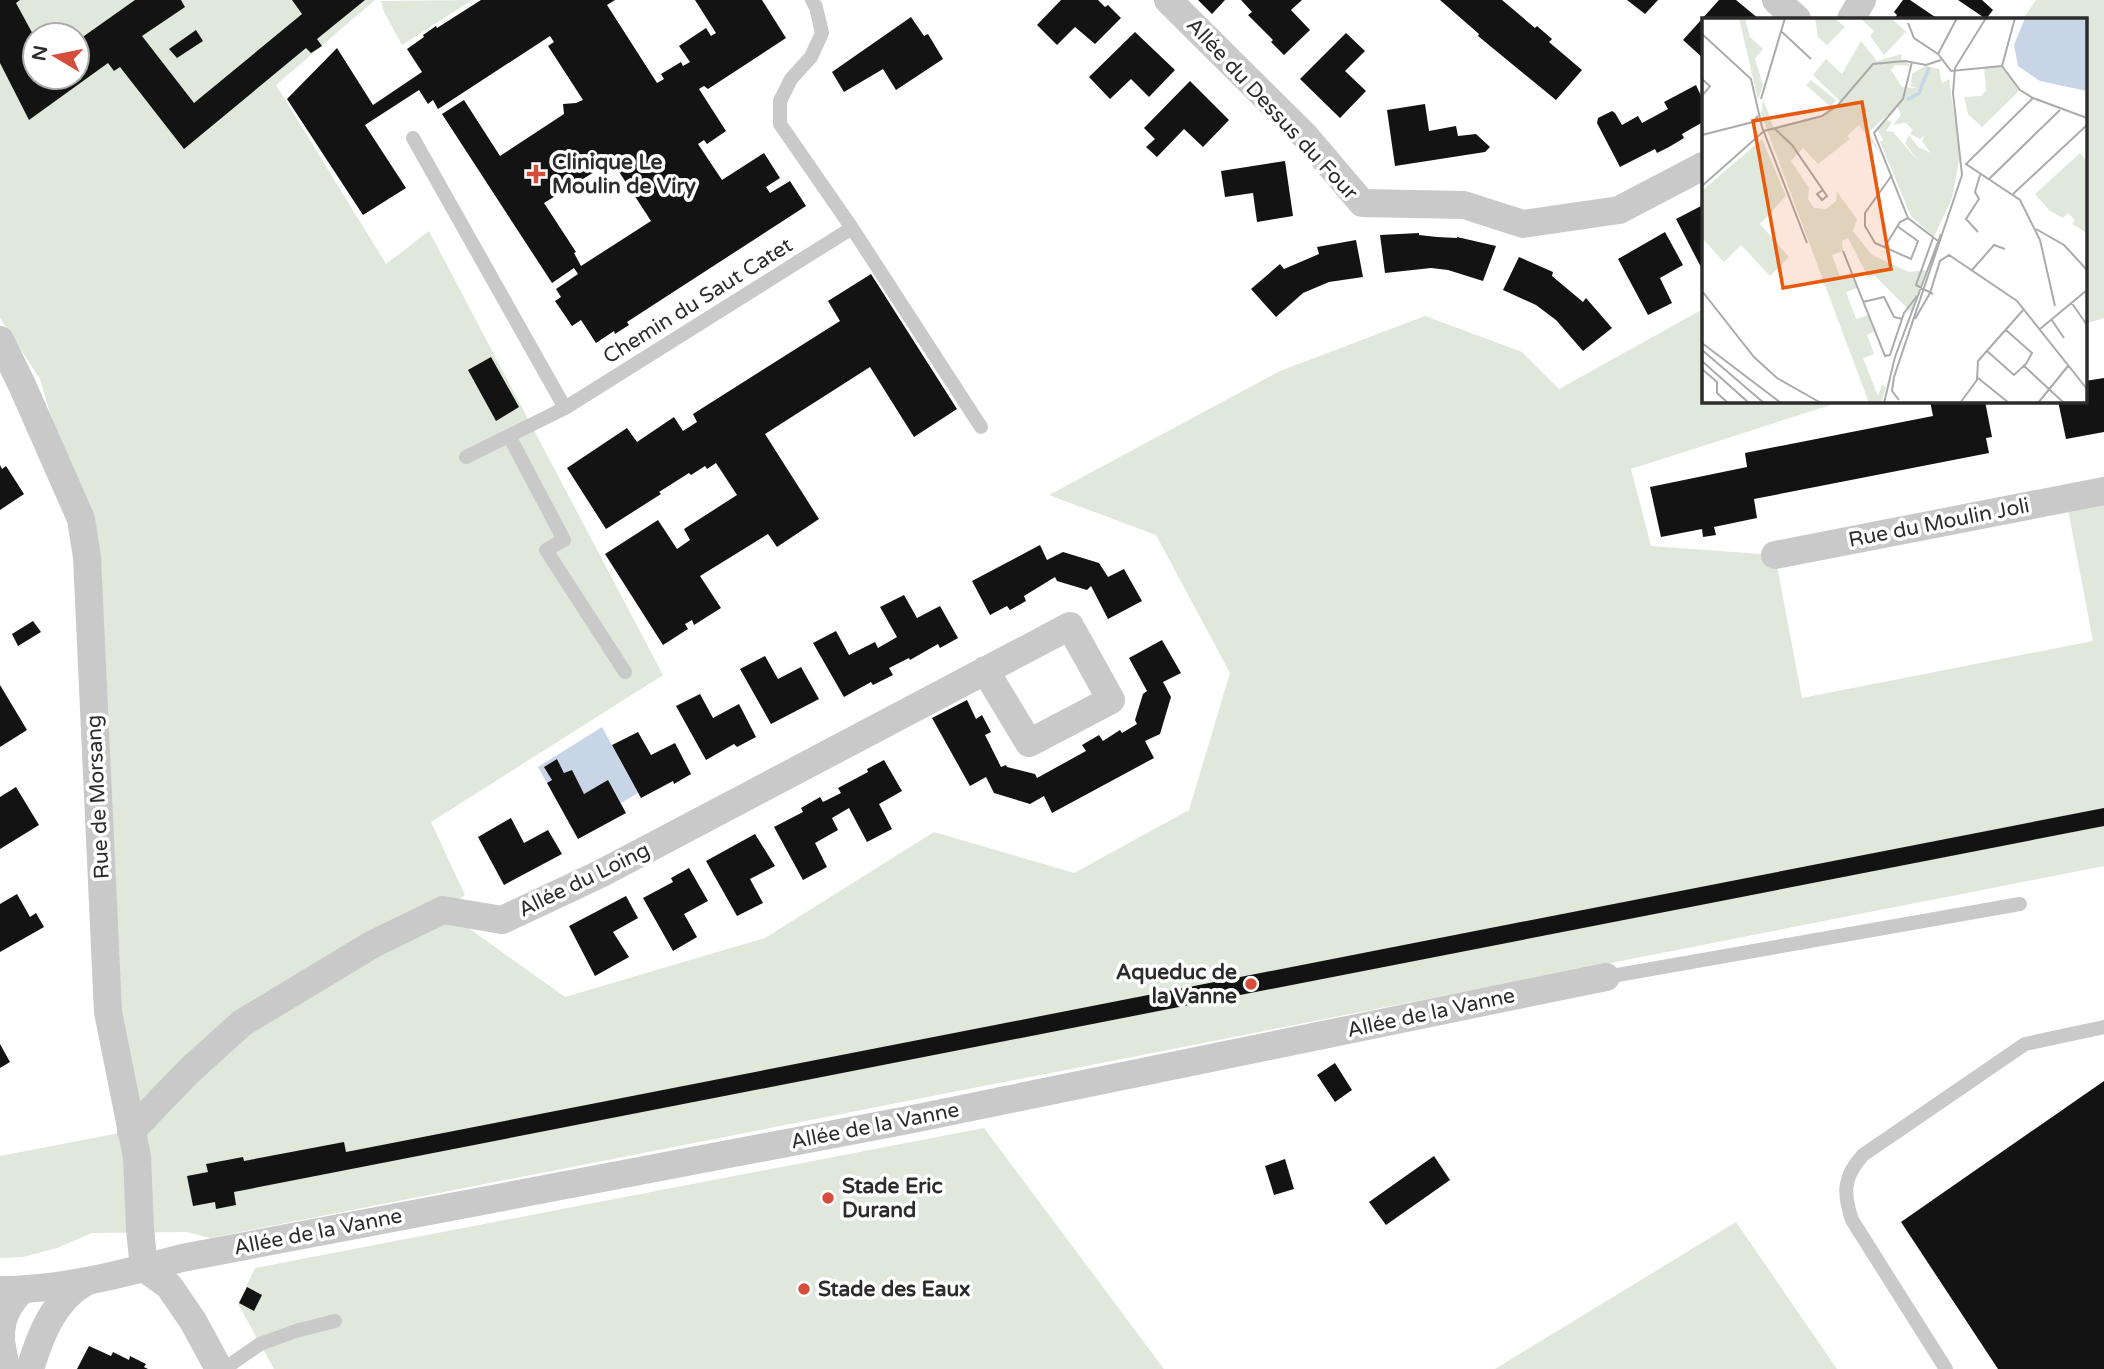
<svg xmlns="http://www.w3.org/2000/svg" width="2104" height="1369" viewBox="0 0 2104 1369" font-family="'Varela Round',sans-serif">
<rect width="100%" height="100%" fill="#fff"/>
<g fill="#dfe8da" fill-rule="evenodd">
<path d="M 0,0 L 375,0 L 276,85 L 386,264 L 429,231 L 663,675 L 431,822 L 465,895 L 443,910 L 565,997 L 765,938 L 934,832 L 1074,873 L 1189,810 L 1230,673 L 1156,535 L 1049,495 L 1280,371 L 1425,316 L 1522,352 L 1559,389 L 1703,309 L 1703,401 L 1843,401 L 1631,469 L 1651,546 L 1775,555 L 1802,698 L 2093,641 L 2066,499 L 2104,491 L 2104,866 L 210,1238 L 187,1232 L 92,1233 L 57,1248 L 23,1257 L 0,1258 L 0,1156 L 130,1131 L 81,519 L 40,379 L 0,318 ZM 35,35 L 77,35 L 77,77 L 35,77 Z"/>
<polygon points="472,0 402,45 384,12 381,1"/>
<polygon points="2036,0 2104,0 2104,318 2085,324 2085,19 2023,19"/>
<polygon points="984,1128 1164,1369 274,1369 238,1304 255,1268"/>
<polygon points="1736,1222 1837,1369 1495,1369"/>
</g>
<polygon fill="#c8d5e7" points="602,727 638,793 621,803 608,781 584,794 564,773 557,759 545,767 552,780 547,783 538,767"/>
<g fill="#131313" fill-rule="evenodd">
<polygon points="0,0 20,0 16,3 35,38 35,77 77,77 77,41 135,0 181,0 185,7 142,36 194,103 302,14 292,0 365,0 317,39 322,46 311,53 306,48 184,149 120,67 114,71 108,63 29,120 0,63"/>
<path d="M 481,0 L 615,0 L 607,5 L 657,83 L 664,79 L 661,74 L 681,62 L 683,66 L 690,62 L 679,46 L 706,28 L 711,36 L 716,33 L 695,0 L 762,0 L 786,38 L 708,89 L 704,86 L 699,89 L 726,131 L 707,144 L 704,140 L 698,144 L 722,180 L 764,153 L 780,178 L 766,187 L 770,193 L 790,181 L 806,206 L 627,322 L 629,325 L 615,334 L 614,331 L 596,343 L 581,320 L 572,326 L 555,301 L 561,297 L 556,289 L 578,274 L 574,268 L 552,283 L 442,114 L 464,100 L 500,156 L 564,114 L 563,104 L 576,103 L 583,100 L 548,46 L 554,42 L 550,36 L 438,109 L 433,100 L 428,104 L 419,90 L 365,125 L 406,188 L 363,215 L 287,99 L 337,48 L 373,105 L 422,72 L 407,49 L 424,37 L 423,35 L 436,26 L 437,28 ZM 612,161 L 651,221 L 581,266 L 574,253 L 576,252 L 544,203 Z"/>
<polygon points="1061,0 1098,0 1105,7 1108,5 1121,18 1095,44 1075,27 1057,45 1037,25"/>
<polygon points="1198,0 1225,0 1212,14"/>
<polygon points="1241,0 1302,0 1291,10 1310,30 1284,55 1271,42 1273,40 1248,15 1252,12"/>
<polygon points="1440,0 1502,0 1535,28 1537,26 1552,39 1549,42 1582,70 1556,100 1478,36 1479,34"/>
<polygon points="1627,0 1658,0 1645,14"/>
<polygon points="1719,0 1736,0 1759,19 1703,19 1703,58 1683,40"/>
<polygon points="1903,0 1910,0 1938,19 1894,19 1897,15 1894,12"/>
<polygon points="1958,0 1982,0 1993,10 1986,19"/>
<polygon points="911,17 924,36 928,34 943,59 896,90 883,69 844,92 832,72"/>
<polygon points="196,30 203,41 177,58 169,49"/>
<polygon points="1135,32 1175,70 1149,97 1131,79 1110,99 1089,77"/>
<polygon points="1346,33 1365,51 1345,71 1366,91 1340,118 1300,79"/>
<polygon points="1190,81 1229,120 1203,147 1184,129 1157,157 1146,147 1155,139 1144,128"/>
<polygon points="1696,85 1703,100 1703,122 1682,134 1684,138 1669,147 1657,153 1655,149 1620,167 1597,123 1598,118 1612,111 1615,113 1622,125 1638,116 1642,123 1668,109 1664,102"/>
<polygon points="1425,104 1429,131 1456,126 1458,136 1476,134 1490,147 1485,152 1395,166 1387,110"/>
<polygon points="1285,161 1293,216 1257,222 1253,193 1225,197 1221,171"/>
<polygon points="1703,205 1703,271 1676,219"/>
<polygon points="1665,232 1683,265 1660,278 1672,303 1648,315 1618,259"/>
<polygon points="1419,233 1419,235 1437,237 1457,238 1457,237 1496,246 1483,281 1448,270 1431,268 1385,273 1380,235"/>
<polygon points="1356,240 1363,277 1329,282 1303,293 1276,317 1251,289 1280,264 1284,269 1319,254 1317,247"/>
<polygon points="1519,257 1553,272 1552,276 1583,302 1586,298 1612,328 1583,351 1556,320 1536,305 1503,290"/>
<polygon points="871,274 957,409 914,437 870,367 765,434 819,519 777,547 768,534 700,576 721,608 694,625 692,620 685,624 688,629 663,645 605,554 658,520 677,549 690,540 684,529 737,495 716,463 707,469 705,466 691,475 689,473 659,492 661,494 606,529 567,468 627,428 637,442 674,417 683,431 697,422 693,414 840,321 828,301"/>
<polygon points="491,357 519,407 496,421 468,370"/>
<polygon points="2104,378 2104,432 2066,439 2058,401 2085,401 2085,381"/>
<polygon points="1930,401 1985,401 1992,437 1986,438 1989,453 1754,499 1757,518 1714,527 1716,535 1703,537 1702,529 1661,537 1650,487 1747,467 1745,453 1933,416"/>
<polygon points="0,465 2,469 6,466 24,494 0,510"/>
<polygon points="1040,545 1047,560 1063,552 1099,563 1108,577 1124,569 1142,601 1108,619 1091,586 1087,590 1057,581 1055,577 1024,596 1026,601 1010,610 1007,606 990,615 972,581"/>
<polygon points="904,595 917,618 940,606 958,638 940,648 938,644 910,660 909,658 889,668 893,675 873,685 871,682 844,697 813,643 836,631 849,655 875,642 878,648 897,637 880,607"/>
<polygon points="33,621 41,632 18,646 12,634"/>
<polygon points="1162,640 1181,673 1163,682 1171,697 1160,734 1145,741 1154,758 1052,813 1044,796 1030,804 994,793 986,777 970,786 932,718 967,700 976,719 982,715 991,732 985,735 1001,767 1006,765 1007,767 1035,774 1037,778 1086,751 1082,745 1099,735 1103,741 1120,730 1122,733 1137,724 1135,720 1143,694 1147,691 1129,658"/>
<polygon points="765,656 778,679 801,667 819,699 771,724 740,669"/>
<polygon points="0,685 27,730 0,747"/>
<polygon points="700,694 713,718 739,704 756,737 737,747 734,744 706,760 676,706"/>
<polygon points="638,732 651,755 675,743 691,774 674,784 673,781 641,798 612,745"/>
<polygon points="557,759 564,773 572,770 584,794 608,780 626,813 578,839 547,783 552,780 544,767"/>
<polygon points="884,760 902,791 879,804 892,829 867,842 849,808 832,818 838,830 815,843 827,867 803,880 774,827 803,812 801,808 820,797 823,802 841,793 838,788 868,772 867,769"/>
<polygon points="16,787 39,825 0,849 0,797"/>
<polygon points="2104,808 2104,826 234,1192 236,1205 216,1209 215,1202 193,1206 187,1176 208,1172 206,1164 243,1157 244,1161 344,1142 346,1152"/>
<polygon points="511,818 524,843 548,830 562,854 504,885 478,837"/>
<polygon points="755,834 775,866 750,879 763,903 737,916 706,861"/>
<polygon points="689,868 708,901 684,914 697,937 673,951 643,898 673,882 671,878"/>
<polygon points="17,894 30,917 36,913 44,927 0,952 0,904"/>
<polygon points="626,896 638,918 613,932 629,957 595,976 569,926"/>
<polygon points="0,1044 10,1062 0,1068"/>
<polygon points="1335,1063 1352,1090 1335,1102 1317,1075"/>
<polygon points="2104,1081 2104,1369 1998,1369 1901,1222"/>
<polygon points="1434,1156 1450,1180 1386,1225 1369,1202"/>
<polygon points="1285,1159 1294,1189 1274,1195 1265,1166"/>
<polygon points="247,1287 262,1295 254,1311 239,1303"/>
<polygon points="89,1346 111,1356 113,1352 129,1360 130,1356 146,1364 144,1367 148,1369 77,1369"/>
</g>
<g fill="none" stroke-linecap="round" stroke-linejoin="round">
<g stroke="#c9c9c9" stroke-width="14">
<polyline points="812,0 816,7 822,33 811,57 791,79 780,101 780,124 852,228 981,427"/>
<polyline points="413,138 565,408 852,228"/>
<polyline points="509,436 564,540 546,550 625,672"/>
<polyline points="466,457 565,408"/>
<polyline points="1606,977 2020,904"/>
<polyline points="224,1369 260,1344 296,1331 335,1321"/>
<path d="M 1946,1369 L 1852,1220 C 1843,1193 1843,1177 1863,1155 L 2025,1044 L 2104,1027"/>
</g>
<g stroke="#c9c9c9" stroke-width="28">
<polyline points="1168,0 1306,137 1362,203 1464,205 1523,224 1619,210 1703,166"/>
<polyline points="1776,0 1797,19"/>
<polyline points="1851,19 1862,0"/>
<polyline points="0,340 22,385 81,519 87,557 108,1012 137,1157 140,1229 144,1268"/>
<polyline points="1775,555 2104,491"/>
<polyline points="131,1131 190,1070 242,1023 373,944 443,910 502,920 600,874 1070,626 1111,700 1029,743 985,670"/>
<polyline points="144,1268 169,1286 193,1321 219,1369"/>
<path d="M 0,1290 C 63,1290 122,1274 182,1258 L 908,1120 L 1606,977"/>
<polyline points="0,1336 6,1369"/>
<path d="M 1,1337 C 1,1317 8,1304 22,1290"/>
<path d="M 30,1369 C 40,1336 54,1299 86,1282"/>
</g>
</g>
<g fill="#d54e3c" stroke="#fff" stroke-width="2.5">
<path d="M532.5 163.5h7v7h7v7h-7v7h-7v-7h-7v-7h7z"/>
<circle cx="1251" cy="984" r="7"/>
<circle cx="828" cy="1198" r="7"/>
<circle cx="804" cy="1289" r="7"/>
</g>
<g text-anchor="middle" dominant-baseline="central" stroke-width="7" stroke-linejoin="round" paint-order="stroke">
<g font-size="21" fill="#2c2c2c" stroke="#fff">
<text transform="translate(1272 109) rotate(47)">Allée du Dessus du Four</text>
<text transform="translate(698 301) rotate(-32)">Chemin du Saut Catet</text>
<text transform="translate(1939 523) rotate(-11)">Rue du Moulin Joli</text>
<text transform="translate(98 797) rotate(-93)">Rue de Morsang</text>
<text transform="translate(584 880) rotate(-26)">Allée du Loing</text>
<text transform="translate(1431 1013) rotate(-12)">Allée de la Vanne</text>
<text transform="translate(875 1126) rotate(-11)">Allée de la Vanne</text>
<text transform="translate(318 1232) rotate(-11)">Allée de la Vanne</text>
</g>
<g font-size="21" font-weight="bold" fill="#2c2c2c" stroke="#fff" text-anchor="start">
<text x="552" y="162">Clinique Le<tspan x="552" dy="24">Moulin de Viry</tspan></text>
<text x="1237" y="972" text-anchor="end">Aqueduc de<tspan x="1237" dy="24">la Vanne</tspan></text>
<text x="842" y="1186">Stade Eric<tspan x="842" dy="24">Durand</tspan></text>
<text x="818" y="1289">Stade des Eaux</text>
</g>
</g>
<g transform="translate(1702 18)">
<rect width="385" height="385" fill="#fff"/>
<path d="M 37,0 L 43,0 L 48,19 L 61,31 L 53,41 L 61,67 L 56,82 ZM 113,0 L 132,0 L 143,9 L 125,27 L 116,19 ZM 158,0 L 189,0 L 204,14 L 182,37 L 168,18 L 172,13 ZM 159,23 L 175,43 L 200,36 L 199,41 L 209,48 L 193,47 L 189,52 L 200,69 L 216,70 L 209,68 L 210,56 L 223,48 L 237,51 L 240,65 L 247,61 L 258,138 L 250,180 L 232,219 L 209,198 L 178,124 L 181,122 L 175,111 L 185,102 L 190,104 L 184,113 L 191,114 L 218,145 L 203,125 L 207,117 L 216,129 L 229,135 L 220,123 L 223,117 L 218,121 L 208,116 L 211,112 L 204,105 L 208,104 L 191,107 L 199,97 L 195,88 L 167,114 L 179,137 L 157,107 L 145,118 L 148,121 L 116,146 L 101,130 L 89,143 L 107,170 L 106,181 L 112,190 L 124,191 L 134,183 L 135,174 L 155,201 L 151,213 L 170,237 L 207,254 L 224,252 L 209,294 L 173,258 L 166,259 L 146,220 L 140,223 L 141,233 L 130,237 L 138,259 L 149,255 L 155,270 L 144,274 L 154,301 L 166,297 L 172,314 L 165,317 L 172,336 L 161,340 L 176,378 L 180,367 L 184,369 L 179,385 L 167,385 L 59,96 L 61,82 L 72,110 L 117,99 L 139,84 L 111,57 L 124,41 L 140,56 ZM 300,48 L 318,72 L 280,109 L 266,96 L 262,79 L 279,78 L 284,72 L 282,49 ZM 109,62 L 134,82 L 129,89 L 104,67 ZM 60,121 L 84,178 L 58,206 L 87,239 L 68,258 L 39,227 L 22,244 L 0,220 L 0,173 ZM 378,135 L 385,143 L 385,215 L 370,206 L 373,202 L 366,195 L 361,200 L 348,193 L 333,176 Z" fill="#dfe8da"/>
<path d="M 323,0 L 385,1 L 385,73 L 338,63 L 316,48 L 312,27 Z" fill="#c8d5e7"/>
<path fill="none" stroke="#c8d5e7" stroke-width="3.5" d="M 205,82 L 217,75 L 227,49"/>
<path fill="none" stroke="#ababab" stroke-width="2" d="M 206,5 L 212,20 L 236,36 L 249,53 L 300,48M 80,14 L 109,41M 0,16 L 49,61 L 60,109 L 105,225M 236,36 L 255,0M 210,44 L 201,81 L 172,115 L 206,200 L 236,223M 300,48 L 318,72 L 331,80 L 385,100M 300,48 L 313,0M 0,61 L 8,68 L 0,78M 331,80 L 264,146 L 318,182 L 338,222 L 353,288M 59,81 L 83,0M 72,110 L 90,127 L 125,178 L 120,182 L 115,176 L 121,172M 62,113 L 120,98 L 136,87 L 171,46 L 203,43 L 224,47 L 239,42M 0,117 L 51,104 L 56,98M 190,157 L 163,195 L 163,208 L 173,225 L 209,241 L 216,223 L 195,208M 287,161 L 358,92M 0,168 L 62,113M 311,176 L 385,107M 334,211 L 362,227 L 385,252M 276,214 L 264,201 L 277,181 L 273,174 L 278,157M 231,220 L 214,267 L 231,276M 182,230 L 198,204 L 206,200M 141,233 L 183,338 L 188,337 L 202,295 L 215,278M 270,252 L 292,227 L 303,231M 0,273 L 52,339 L 75,360 L 119,385M 161,284 L 182,279 L 192,299 L 200,301M 369,284 L 385,307M 213,301 L 228,275 L 238,243 L 247,237 L 315,283 L 385,371M 349,301 L 362,320M 338,311 L 385,272M 0,325 L 79,385M 0,332 L 62,385M 285,333 L 312,357 L 324,346 L 330,335 L 304,312M 0,343 L 47,385M 321,347 L 362,385M 0,351 L 15,364 L 15,375 L 26,385M 276,360 L 307,385M 197,382 L 190,373 L 192,359 L 260,157 L 251,75 L 253,50 L 284,0M 182,385 L 193,339 L 239,216M 258,385 L 275,362 L 276,343 L 322,291M 336,385 L 366,348"/>
<path fill="#e8590c" fill-opacity="0.15" stroke="#e8590c" stroke-width="3.5" d="M 160,84 L 189,251 L 81,270 L 51,103 Z"/>
<rect width="385" height="385" fill="none" stroke="#2c2c2c" stroke-width="3.5"/>
</g>
<g transform="translate(56 56) rotate(280)"><circle r="33" fill="#ffffff" stroke="#ababab" stroke-width="2"/>
<path d="M0-5L12 26L0 18L-12 26Z" fill="#d54e3c"/>
<text y="-10" font-size="19" font-weight="bold" text-anchor="middle" fill="#2c2c2c">N</text>
</g>
</svg>
